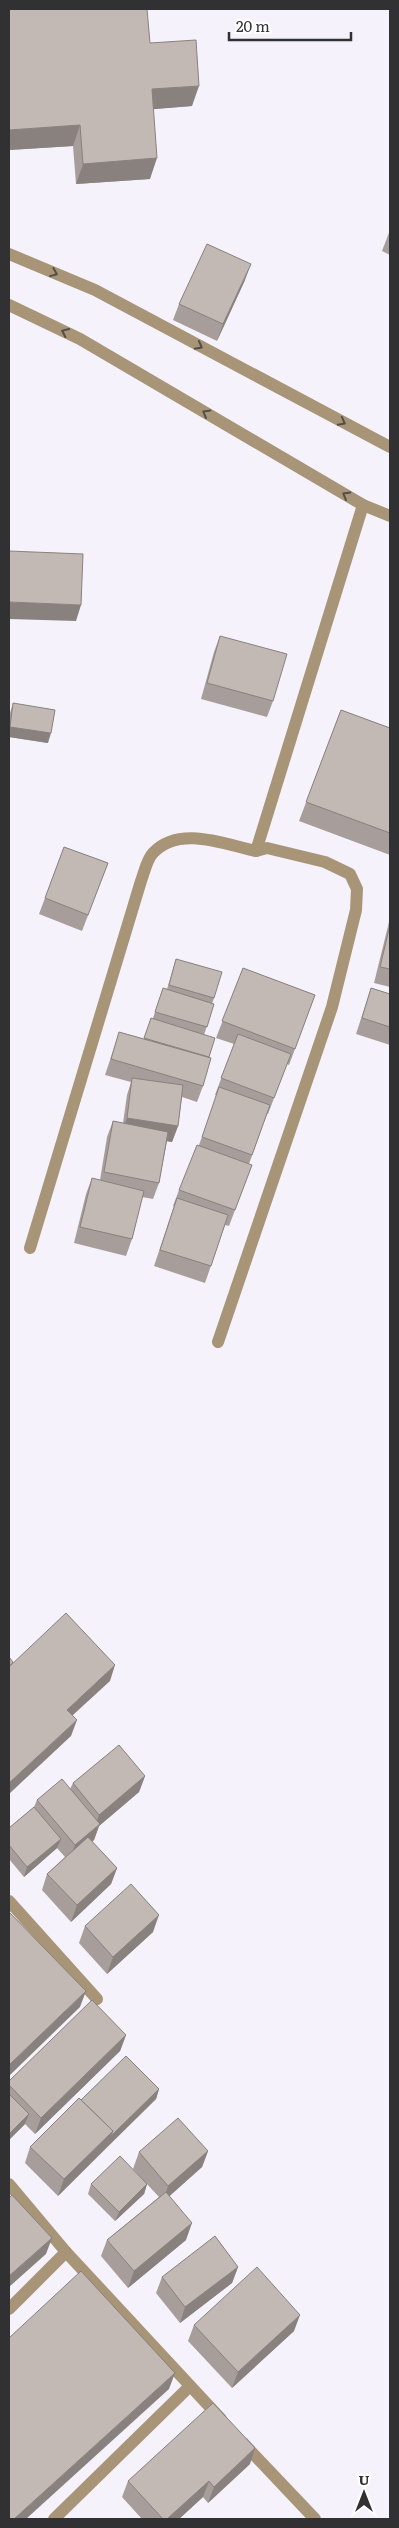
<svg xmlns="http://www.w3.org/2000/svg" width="399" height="2528" viewBox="0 0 399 2528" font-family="Literata,serif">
<rect width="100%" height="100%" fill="#f5f2fb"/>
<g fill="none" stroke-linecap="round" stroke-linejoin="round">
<g stroke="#a89578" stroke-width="12">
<polyline points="9,254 95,290 390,447"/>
<polyline points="9,305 80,339 363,505 390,516"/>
<path d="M 30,1248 L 141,881 C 144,873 147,859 153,853 C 179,825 224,844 256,851"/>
<polyline points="218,1342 332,1007 356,910 357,889 350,874 325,862 267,848 256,851 363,505"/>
<polyline points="9,1901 97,1999"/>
<polyline points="9,2184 66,2252 221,2419"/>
<polyline points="9,2309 66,2252"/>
<polyline points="243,2443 315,2519"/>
<polyline points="54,2519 190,2386"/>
</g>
</g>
<g fill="#a79e9b">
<polygon points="150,43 192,106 153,109 150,179 76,184 73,146 9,150"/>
<polygon points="390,230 390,255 382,251"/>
<polygon points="245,280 217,341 173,320 179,304"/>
<polygon points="220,636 273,701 267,717 201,699 214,652"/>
<polygon points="13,703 48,743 9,737 9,719 10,713"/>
<polygon points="341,710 390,728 390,855 299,821"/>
<polygon points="64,847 108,863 82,931 39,914"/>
<polygon points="390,918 390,987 374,983"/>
<polygon points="176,959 214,998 212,1004 214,1004 204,1035 209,1057 203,1086 197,1102 182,1097 178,1126 172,1142 167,1141 159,1183 153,1199 142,1197 132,1239 126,1256 74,1243 86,1194 92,1178 100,1180 107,1137 113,1121 123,1123 127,1095 131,1082 105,1075 114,1048 119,1032 144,1039 151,1018 153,1018 163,988 167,989"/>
<polygon points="243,968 315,995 289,1065 287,1064 268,1114 267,1114 249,1164 252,1165 229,1226 225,1225 205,1283 154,1266 174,1206 173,1206 179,1190 199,1145 217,1095 215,1095 234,1044 216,1038"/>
<polygon points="371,988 390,994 390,1045 356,1034"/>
<polygon points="145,1776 139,1792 99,1826 94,1840 92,1842 117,1868 111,1884 71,1922 42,1890 47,1874 65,1857 57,1848 24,1877 9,1859 9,1828 34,1807 37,1800 70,1789 73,1783"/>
<polygon points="85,1926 153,1932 107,1974 79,1943"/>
<polygon points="126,2035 120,2051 35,2134 25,2124 9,2140 9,2081"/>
<polygon points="159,2089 156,2099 58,2196 25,2163 30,2147 81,2100"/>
<polygon points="208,2151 202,2167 169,2196 186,2240 128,2288 101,2256 107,2240 159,2197 147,2184 144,2194 115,2221 88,2194 91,2184 144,2181 133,2169 139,2152"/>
<polygon points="238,2267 232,2283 180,2323 156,2293 162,2277"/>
<polygon points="194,2325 294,2331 232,2388 188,2341"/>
<polygon points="250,2464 208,2503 203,2497 179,2519 142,2519 122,2497 128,2481"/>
</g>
<g fill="#88817e">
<polygon points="199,86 192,106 144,110 152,89"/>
<polygon points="80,125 73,146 9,150 9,130"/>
<polygon points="157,158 150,179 76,184 83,164"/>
<polygon points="251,264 245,280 217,341 223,324"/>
<polygon points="9,602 81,605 76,621 9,619"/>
<polygon points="10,727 51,733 48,743 9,737 9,729"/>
<polygon points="127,1118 178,1126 172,1142 121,1134"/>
<polygon points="115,1665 110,1681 61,1726 67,1710"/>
<polygon points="77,1720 71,1736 9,1794 9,1783"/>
<polygon points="145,1776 139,1792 99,1826 94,1840 69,1861 75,1845 94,1829 99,1815"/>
<polygon points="61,1839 57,1848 24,1877 27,1867"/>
<polygon points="117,1868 111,1884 71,1922 77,1905"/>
<polygon points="159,1915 153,1932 107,1974 113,1957"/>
<polygon points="86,1991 80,2007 9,2076 9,2065"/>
<polygon points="126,2035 120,2051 35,2134 41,2118"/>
<polygon points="159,2089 156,2099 107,2147 110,2137"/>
<polygon points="29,2114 25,2124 9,2140 9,2134"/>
<polygon points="113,2131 107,2147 58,2196 64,2179"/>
<polygon points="208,2151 202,2167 163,2202 168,2186"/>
<polygon points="147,2184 144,2194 115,2221 119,2212"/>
<polygon points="192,2223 186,2240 128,2288 134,2271"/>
<polygon points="52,2238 46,2254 9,2287 9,2276"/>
<polygon points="238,2267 232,2283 180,2323 185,2307"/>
<polygon points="300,2315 294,2331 232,2388 238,2372"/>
<polygon points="175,2373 169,2389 26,2519 14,2519"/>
<polygon points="255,2448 250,2464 208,2503 214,2487"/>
<polygon points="209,2481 203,2497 179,2519 167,2519"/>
</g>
<g fill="#c2b8b4" stroke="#88817e">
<polygon points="9,9 147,9 150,43 196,40 199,86 152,89 157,158 83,164 80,125 9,130"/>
<polygon points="207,244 251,264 223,324 179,304"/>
<polygon points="9,551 83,554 81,605 9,602"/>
<polygon points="220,636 287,654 273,701 207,683"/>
<polygon points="13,703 55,710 51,733 10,727"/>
<polygon points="341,710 390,728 390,833 306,802"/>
<polygon points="64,847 108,863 88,915 45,898"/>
<polygon points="390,925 390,969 380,967"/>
<polygon points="176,959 222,972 214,998 169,985"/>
<polygon points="243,968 315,995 295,1049 222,1021"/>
<polygon points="163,988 214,1004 207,1027 155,1012"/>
<polygon points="371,988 390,994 390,1027 362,1018"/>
<polygon points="151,1018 215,1038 209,1057 144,1038"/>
<polygon points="119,1032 211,1058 203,1086 111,1059"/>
<polygon points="238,1034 291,1054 274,1098 221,1078"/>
<polygon points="132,1078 183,1085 178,1126 127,1118"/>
<polygon points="219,1087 270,1105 252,1155 202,1137"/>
<polygon points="113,1121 168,1132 159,1183 104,1172"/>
<polygon points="197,1145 252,1165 235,1210 179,1190"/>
<polygon points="92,1178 144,1191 132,1239 80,1227"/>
<polygon points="177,1198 228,1215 211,1266 160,1250"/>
<polygon points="66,1613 115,1665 67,1710 77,1720 9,1783 9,1667"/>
<polygon points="9,1657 13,1662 9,1667"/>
<polygon points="119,1745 145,1776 99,1815 73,1783"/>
<polygon points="62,1779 100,1824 75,1845 37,1800"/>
<polygon points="34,1807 61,1839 27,1867 9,1845 9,1828"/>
<polygon points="88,1837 117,1868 77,1905 47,1874"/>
<polygon points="131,1884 159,1915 113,1957 85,1926"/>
<polygon points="9,1912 86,1991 9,2065"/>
<polygon points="92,2000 126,2035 41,2118 9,2085 9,2081"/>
<polygon points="126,2056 159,2089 110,2137 113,2131 81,2100"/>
<polygon points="9,2094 29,2114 9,2134"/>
<polygon points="79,2098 113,2131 64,2179 30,2147"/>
<polygon points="178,2118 208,2151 168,2186 139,2152"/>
<polygon points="120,2156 147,2184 119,2212 91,2184"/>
<polygon points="166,2192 192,2223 134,2271 107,2240"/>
<polygon points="12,2195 52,2238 9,2276 9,2198"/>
<polygon points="215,2236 238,2267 185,2307 162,2277"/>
<polygon points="257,2267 300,2315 238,2372 194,2325"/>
<polygon points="81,2271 175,2373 14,2519 9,2519 9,2338"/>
<polygon points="213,2403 255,2448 214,2487 209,2481 167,2519 163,2519 128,2481"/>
</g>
<defs><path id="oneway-chevron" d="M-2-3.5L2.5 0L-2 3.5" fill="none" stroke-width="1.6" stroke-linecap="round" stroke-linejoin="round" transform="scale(1.25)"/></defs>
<g stroke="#554e48">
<use href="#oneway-chevron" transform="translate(54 273) rotate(22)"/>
<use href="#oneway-chevron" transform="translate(65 332) rotate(-155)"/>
<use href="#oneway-chevron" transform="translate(199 346) rotate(28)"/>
<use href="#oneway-chevron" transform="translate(206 413) rotate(-150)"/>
<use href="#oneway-chevron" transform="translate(342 422) rotate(28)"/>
<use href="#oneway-chevron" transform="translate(346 495) rotate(-150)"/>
</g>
<rect width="399" height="2528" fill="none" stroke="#313033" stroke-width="20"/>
<g transform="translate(364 2493)" stroke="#ffffff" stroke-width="4" paint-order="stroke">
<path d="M0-4L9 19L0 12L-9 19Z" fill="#313033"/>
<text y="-8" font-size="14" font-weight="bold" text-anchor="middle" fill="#313033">U</text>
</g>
<path d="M229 32v8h122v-8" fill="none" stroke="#313033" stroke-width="2.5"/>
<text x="236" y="32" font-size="15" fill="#313033" stroke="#ffffff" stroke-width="4" paint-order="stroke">20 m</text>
</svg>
